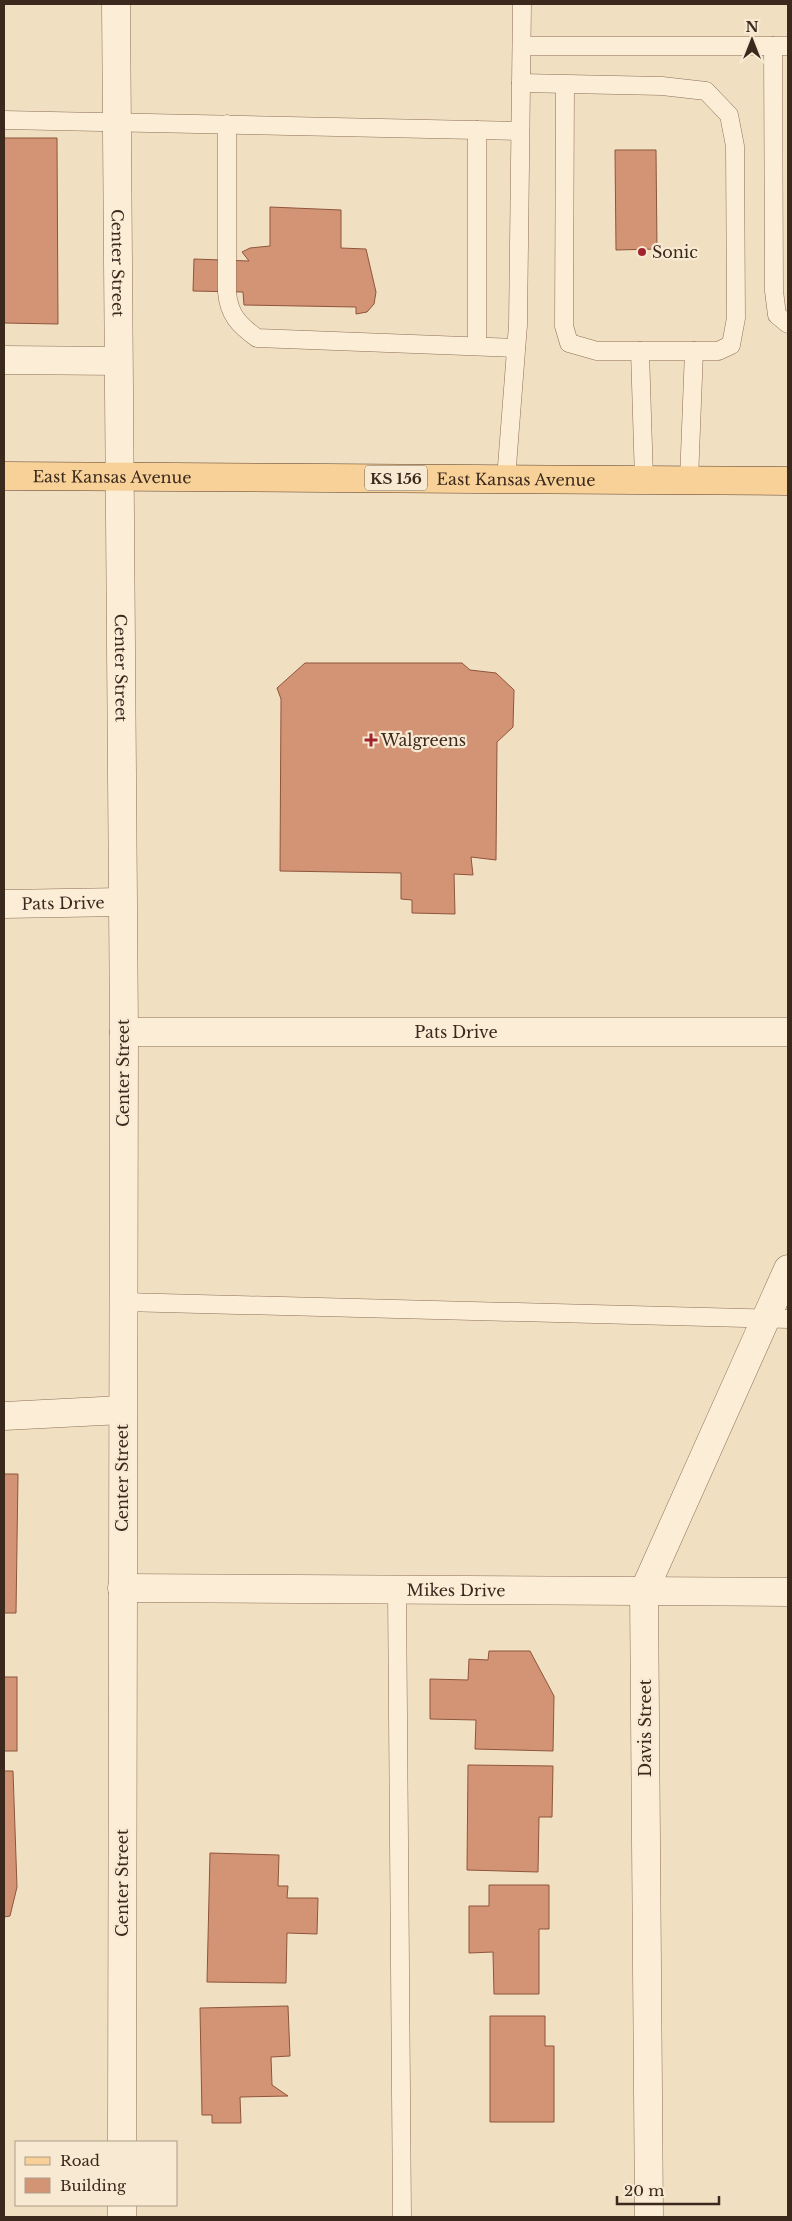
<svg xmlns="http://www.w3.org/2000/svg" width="792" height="2221" viewBox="0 0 792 2221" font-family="'Libre Baskerville',serif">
<rect width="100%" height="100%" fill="#f1dfc2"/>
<g fill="#d29475" stroke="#8e553b">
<polygon points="4,138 57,138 58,324 4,323"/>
<polygon points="615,150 656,150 657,249 616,250"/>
<polygon points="270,207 341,210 341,248 366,249 376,292 374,304 367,312 356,314 356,307 244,305 243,292 193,291 194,259 249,261 242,252 250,248 270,246"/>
<polygon points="305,663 462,663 470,670 496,673 514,690 513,727 497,742 496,860 471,857 473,875 454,874 455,914 412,913 412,900 401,899 401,873 280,871 281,699 277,688"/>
<polygon points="4,1474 18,1474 16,1613 4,1613"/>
<polygon points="489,1651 530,1651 554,1696 553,1751 475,1749 476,1720 430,1719 430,1679 468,1680 469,1659 488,1660"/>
<rect x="4" y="1677" width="13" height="74"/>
<polygon points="468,1765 553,1766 552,1817 539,1817 538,1872 467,1870"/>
<polygon points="4,1771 13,1771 17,1887 10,1916 4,1917"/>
<polygon points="210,1853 279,1855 278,1886 288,1886 287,1898 318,1898 317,1934 287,1933 286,1983 207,1982"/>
<polygon points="489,1885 549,1885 549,1929 539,1929 539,1994 494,1994 493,1952 469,1953 469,1906 489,1906"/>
<polygon points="288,2006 290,2056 271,2057 272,2085 288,2096 240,2097 241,2123 212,2123 212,2115 202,2115 200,2008"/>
<polygon points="490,2016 545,2016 545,2046 554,2046 554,2122 490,2122"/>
</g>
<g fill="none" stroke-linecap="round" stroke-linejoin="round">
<g stroke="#8d6f57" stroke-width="19">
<g id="service">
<polyline points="522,46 788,46"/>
<polyline points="773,46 774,291 777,315 788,324"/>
<polyline points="521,83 662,86 706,91 729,115 735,146 736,318 731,345 718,351 597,351 569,343 564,326 565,84"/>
<polyline points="4,120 520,131"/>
<path d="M 227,124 L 227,292 C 229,315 239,325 257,338 L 516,348"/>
<polyline points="477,346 477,130"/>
<polyline points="640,351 644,480"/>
<polyline points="506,479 518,325 522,4"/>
<polyline points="689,480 694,351"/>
<polyline points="123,1302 788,1319"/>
<polyline points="397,1590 402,2217"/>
</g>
</g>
<g stroke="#8d6f57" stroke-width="29">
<g id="minor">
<polyline points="4,360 118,361"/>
<path id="s1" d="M 4,904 L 122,902"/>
<path id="s2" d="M 124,1032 L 788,1032"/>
<polyline points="4,1416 122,1410"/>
<path id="s3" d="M 122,1588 L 788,1592"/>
<polyline points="649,2217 644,1591 788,1269"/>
</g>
</g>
<g stroke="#8d6f57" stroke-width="29">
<g id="tertiary">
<path id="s4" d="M 116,4 L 124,1032 L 122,2142"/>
<polyline points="122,2217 122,2205"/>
</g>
</g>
<g stroke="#5a3e2c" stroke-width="29">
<g id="primary">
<path id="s5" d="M 4,476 L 788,481"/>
</g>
</g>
<use href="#service" stroke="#fbedd6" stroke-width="18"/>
<use href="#minor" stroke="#fbedd6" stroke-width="28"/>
<use href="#tertiary" stroke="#fbedd6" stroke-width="28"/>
<use href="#primary" stroke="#f7d197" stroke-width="28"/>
</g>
<g fill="#a0232e" stroke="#f8ead2" stroke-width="2">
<circle cx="642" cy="252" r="5"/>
<path d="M368.5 732.5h5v5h5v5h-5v5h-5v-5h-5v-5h5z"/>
</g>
<g text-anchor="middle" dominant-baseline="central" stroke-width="4.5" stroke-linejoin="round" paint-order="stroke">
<rect fill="#f8ead2" stroke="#746353" stroke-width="1" x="365" y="465.5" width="62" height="25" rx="4"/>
<g font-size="15" font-weight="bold" fill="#3b291d">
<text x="396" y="478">KS 156</text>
</g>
<g font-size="16" fill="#3b291d" stroke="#f8ead2" text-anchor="start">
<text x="652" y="252">Sonic</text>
<text x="381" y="740">Walgreens</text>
</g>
<g font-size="16" fill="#3b291d" stroke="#f8ead2">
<text stroke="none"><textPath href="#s4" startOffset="259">Center Street</textPath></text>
<text stroke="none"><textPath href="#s5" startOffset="108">East Kansas Avenue</textPath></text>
<text stroke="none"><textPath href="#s5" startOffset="512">East Kansas Avenue</textPath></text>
<text stroke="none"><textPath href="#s4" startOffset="664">Center Street</textPath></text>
<text stroke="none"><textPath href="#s1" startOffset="59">Pats Drive</textPath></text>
<text stroke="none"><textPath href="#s2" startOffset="332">Pats Drive</textPath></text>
<text transform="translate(123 1073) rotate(-90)">Center Street</text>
<text transform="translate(122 1478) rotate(-90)">Center Street</text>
<text stroke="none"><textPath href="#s3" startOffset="334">Mikes Drive</textPath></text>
<text transform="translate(645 1728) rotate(-90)">Davis Street</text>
<text transform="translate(122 1883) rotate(-90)">Center Street</text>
</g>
</g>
<rect width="792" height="2221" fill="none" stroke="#3b291d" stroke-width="10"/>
<rect x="15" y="2141" width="162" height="65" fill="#f8ead2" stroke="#ac9d8a"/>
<rect x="25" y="2157" width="25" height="8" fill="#f7d197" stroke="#ac9d8a"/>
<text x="60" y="2166" font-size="15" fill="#3b291d">Road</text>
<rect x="25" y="2178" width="25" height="15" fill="#d29475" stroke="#ac9d8a"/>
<text x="60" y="2191" font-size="15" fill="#3b291d">Building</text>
<g transform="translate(752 40)" stroke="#f8ead2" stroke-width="4" paint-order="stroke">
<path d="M0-4L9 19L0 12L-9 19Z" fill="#3b291d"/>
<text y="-8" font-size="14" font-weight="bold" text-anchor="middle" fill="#3b291d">N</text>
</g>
<path d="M617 2196v8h102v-8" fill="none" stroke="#3b291d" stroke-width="2.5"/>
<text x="624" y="2196" font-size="15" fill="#3b291d" stroke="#f8ead2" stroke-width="4" paint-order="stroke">20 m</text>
</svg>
